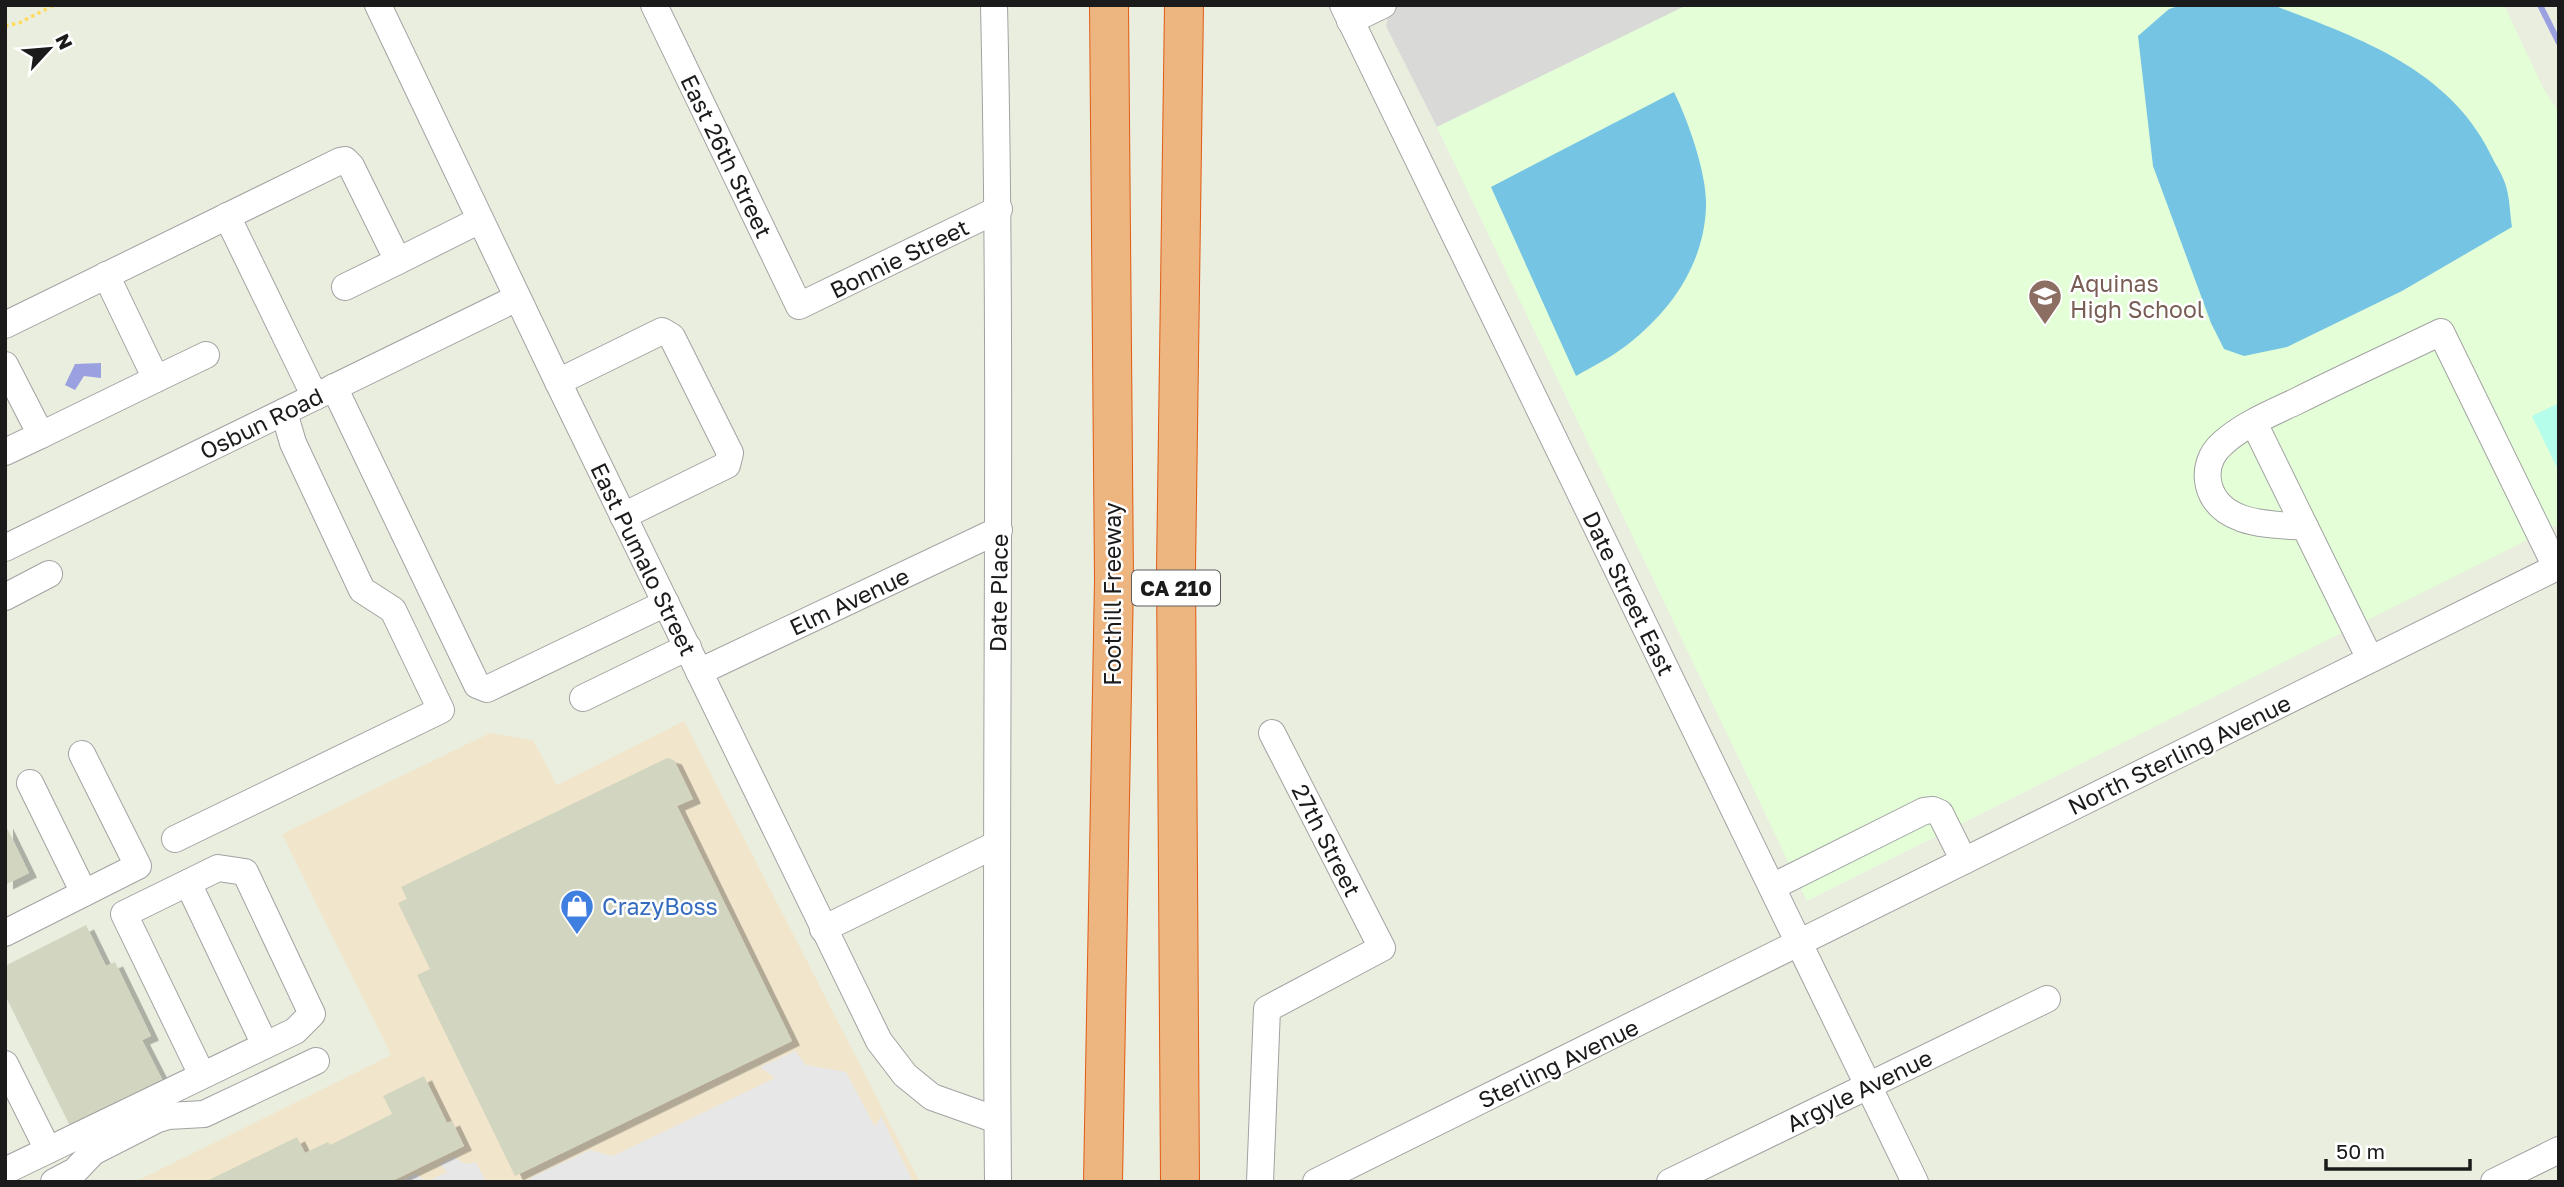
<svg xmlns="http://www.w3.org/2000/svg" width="2564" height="1187" viewBox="0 0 2564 1187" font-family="'Golos Text',sans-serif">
<defs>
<filter id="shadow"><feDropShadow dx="8" dy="4.5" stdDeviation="0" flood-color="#0004"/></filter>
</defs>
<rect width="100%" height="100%" fill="#e9eedf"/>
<polygon fill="#d9d9d8" points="1382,5 1689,5 1437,127 1386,26 1388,17"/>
<polygon fill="#f1e6cc" points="684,721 920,1182 135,1182 391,1055 282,834 490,733 533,740 557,785"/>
<polygon fill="#e4ffd7" points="1687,5 2504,5 2543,88 2559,113 2559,524 1807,901 1437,127"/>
<polygon fill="#b6feec" points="2559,403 2559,472 2532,416"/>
<g fill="#75c4e4">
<path d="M 2182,5 L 2269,5 L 2278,7 C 2364,40 2453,71 2494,161 C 2499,170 2505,180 2507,190 C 2510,202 2510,215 2512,227 L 2402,291 L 2287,347 L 2244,356 L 2224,349 L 2211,323 L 2153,166 L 2138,36 L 2169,9 Z"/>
<path d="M 1674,92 C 1688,120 1707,174 1706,205 C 1705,263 1671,311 1627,345 C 1612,357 1593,366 1576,376 L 1491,187 Z"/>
</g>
<g fill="#e7e7e7">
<polygon points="795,1051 806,1065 846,1072 875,1127 881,1116 913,1182 527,1182 532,1177 590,1150 613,1156 775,1078 760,1067"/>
<polygon points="453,1157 466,1164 476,1162 486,1182 399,1182 415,1174 428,1181 447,1172 440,1164"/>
</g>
<polygon fill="#9ba1e0" points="101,363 101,378 84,376 75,390 65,385 75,364"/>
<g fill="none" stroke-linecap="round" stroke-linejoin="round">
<polyline stroke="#9ba1e0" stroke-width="6" points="2540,5 2559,43"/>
</g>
<g fill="#d2d5bf" filter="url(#shadow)">
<polygon points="667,758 674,760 693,799 677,806 792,1041 515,1176 417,975 430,969 398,903 407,899 401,887"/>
<polygon points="5,824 29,873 5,885"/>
<polygon points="86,925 106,966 115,962 151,1036 142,1040 163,1081 71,1128 5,995 5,966"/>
<polygon points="424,1076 447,1123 452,1121 464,1146 390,1182 205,1182 297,1137 305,1153 328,1142 330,1145 392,1114 383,1096"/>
</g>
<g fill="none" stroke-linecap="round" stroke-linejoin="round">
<g stroke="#a2a2a2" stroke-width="28">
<g id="minor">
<polyline points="378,5 558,382 879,1041 905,1075 932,1097 997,1120"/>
<polyline points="654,5 799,306 999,209"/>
<path d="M 994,5 C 1003,397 994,790 998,1182"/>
<polyline points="1343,5 1915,1182"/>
<polyline points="1350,21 1383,5"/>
<polyline points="227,216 315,397"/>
<polyline points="106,275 156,379 206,355"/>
<polyline points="345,287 398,261"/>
<polyline points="5,325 340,161 345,160 351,166 398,261 480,220"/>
<polyline points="5,365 41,435 5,452"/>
<polyline points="558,382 662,331 672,337 730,453 727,465 623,516"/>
<polyline points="334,387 477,685 487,689 666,603"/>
<polyline points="2254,423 2305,527"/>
<polyline points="41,435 156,379"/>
<polyline points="5,548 517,298"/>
<polyline points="5,597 49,574"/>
<path d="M 2370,659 L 2305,527 C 2271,524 2220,526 2209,486 C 2205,470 2210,454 2223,443 C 2244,424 2272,413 2297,401 C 2345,377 2393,355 2441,332 L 2556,567"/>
<polyline points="699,672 999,530"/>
<polyline points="583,698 688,647"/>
<polyline points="30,783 84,893"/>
<polyline points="175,839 441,710 393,610 362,590 293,443 284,412"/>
<polyline points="188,883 265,1045"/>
<polyline points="1772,887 1924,811 1933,810 1940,813 1964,861"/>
<polyline points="823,929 995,845"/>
<polyline points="5,933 138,866 82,754"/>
<polyline points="5,1064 48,1150"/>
<polyline points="5,1171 295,1031 312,1014 245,872 218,868 124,914 202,1075"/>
<polyline points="54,1182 75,1171 93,1152 158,1119 168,1116 204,1114 316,1061"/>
<polyline points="1260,1182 1267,1009 1382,948 1272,733"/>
<polyline points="1316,1182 2559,566"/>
<polyline points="1670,1182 2047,999"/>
<polyline points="2494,1182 2559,1150"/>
</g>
</g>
<g stroke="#e25b15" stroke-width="40">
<g id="highway">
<polyline points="1103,1182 1114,580 1109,5"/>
<polyline points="1180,1182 1176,570 1184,5"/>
</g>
</g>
<polyline stroke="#ffdc5f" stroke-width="3.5" stroke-dasharray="3.5 3.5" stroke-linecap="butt" points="5,26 19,23 54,5"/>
<use href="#minor" stroke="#fff" stroke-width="26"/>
<use href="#highway" stroke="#edb57f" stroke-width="38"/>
</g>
<defs>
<g id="school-pin" transform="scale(1.75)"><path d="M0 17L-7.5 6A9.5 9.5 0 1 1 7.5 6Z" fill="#8d6e63" stroke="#fff"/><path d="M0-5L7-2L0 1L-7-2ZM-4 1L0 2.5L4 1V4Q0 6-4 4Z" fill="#fff"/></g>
<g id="shop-pin" transform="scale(1.75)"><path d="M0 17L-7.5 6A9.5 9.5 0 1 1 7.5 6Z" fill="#3f7fe0" stroke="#fff"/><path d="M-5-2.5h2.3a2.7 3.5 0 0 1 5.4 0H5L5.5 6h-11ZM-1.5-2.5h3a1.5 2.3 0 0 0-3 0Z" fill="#fff"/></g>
</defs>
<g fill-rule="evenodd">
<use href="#school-pin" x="2045" y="296"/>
<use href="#shop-pin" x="577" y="906"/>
</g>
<g text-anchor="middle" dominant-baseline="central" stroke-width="5" stroke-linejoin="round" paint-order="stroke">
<rect fill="#fff" stroke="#5f5f5f" stroke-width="2" x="1132" y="570.5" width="88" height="35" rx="5"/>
<g font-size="21" font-weight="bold" fill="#1b1b1b">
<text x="1176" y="588">CA 210</text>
</g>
<g font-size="23" fill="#1b1b1b" stroke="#fff">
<text transform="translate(727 156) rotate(64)">East 26th Street</text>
<text transform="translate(899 258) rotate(-26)">Bonnie Street</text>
<text transform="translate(261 423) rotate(-26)">Osbun Road</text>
<text transform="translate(644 559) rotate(64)">East Pumalo Street</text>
<text transform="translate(998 593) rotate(-89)">Date Place</text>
<text transform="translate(1629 593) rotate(64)">Date Street East</text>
<text transform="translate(1112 594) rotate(-90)">Foothill Freeway</text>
<text transform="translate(849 601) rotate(-25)">Elm Avenue</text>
<text transform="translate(2179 754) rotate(-26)">North Sterling Avenue</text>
<text transform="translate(1327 840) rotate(63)">27th Street</text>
<text transform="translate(1558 1063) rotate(-26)">Sterling Avenue</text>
<text transform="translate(1859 1090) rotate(-26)">Argyle Avenue</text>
</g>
<g font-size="23" fill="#785e54" stroke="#fff" text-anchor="start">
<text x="2070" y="283">Aquinas<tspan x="2070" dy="26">High School</tspan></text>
</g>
<g font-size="23" fill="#366cbe" stroke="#fff" text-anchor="start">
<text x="602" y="906">CrazyBoss</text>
</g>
</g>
<rect width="2564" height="1187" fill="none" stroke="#1b1b1b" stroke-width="14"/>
<g transform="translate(49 49) rotate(64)" stroke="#ffffff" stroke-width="5" paint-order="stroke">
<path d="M0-5L12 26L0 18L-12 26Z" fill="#1b1b1b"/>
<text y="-10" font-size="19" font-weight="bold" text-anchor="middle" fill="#1b1b1b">N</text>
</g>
<path d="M2326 1159v10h144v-10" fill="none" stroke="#1b1b1b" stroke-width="3.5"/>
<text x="2336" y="1159" font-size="21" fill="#1b1b1b" stroke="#ffffff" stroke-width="5" paint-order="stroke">50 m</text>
</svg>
